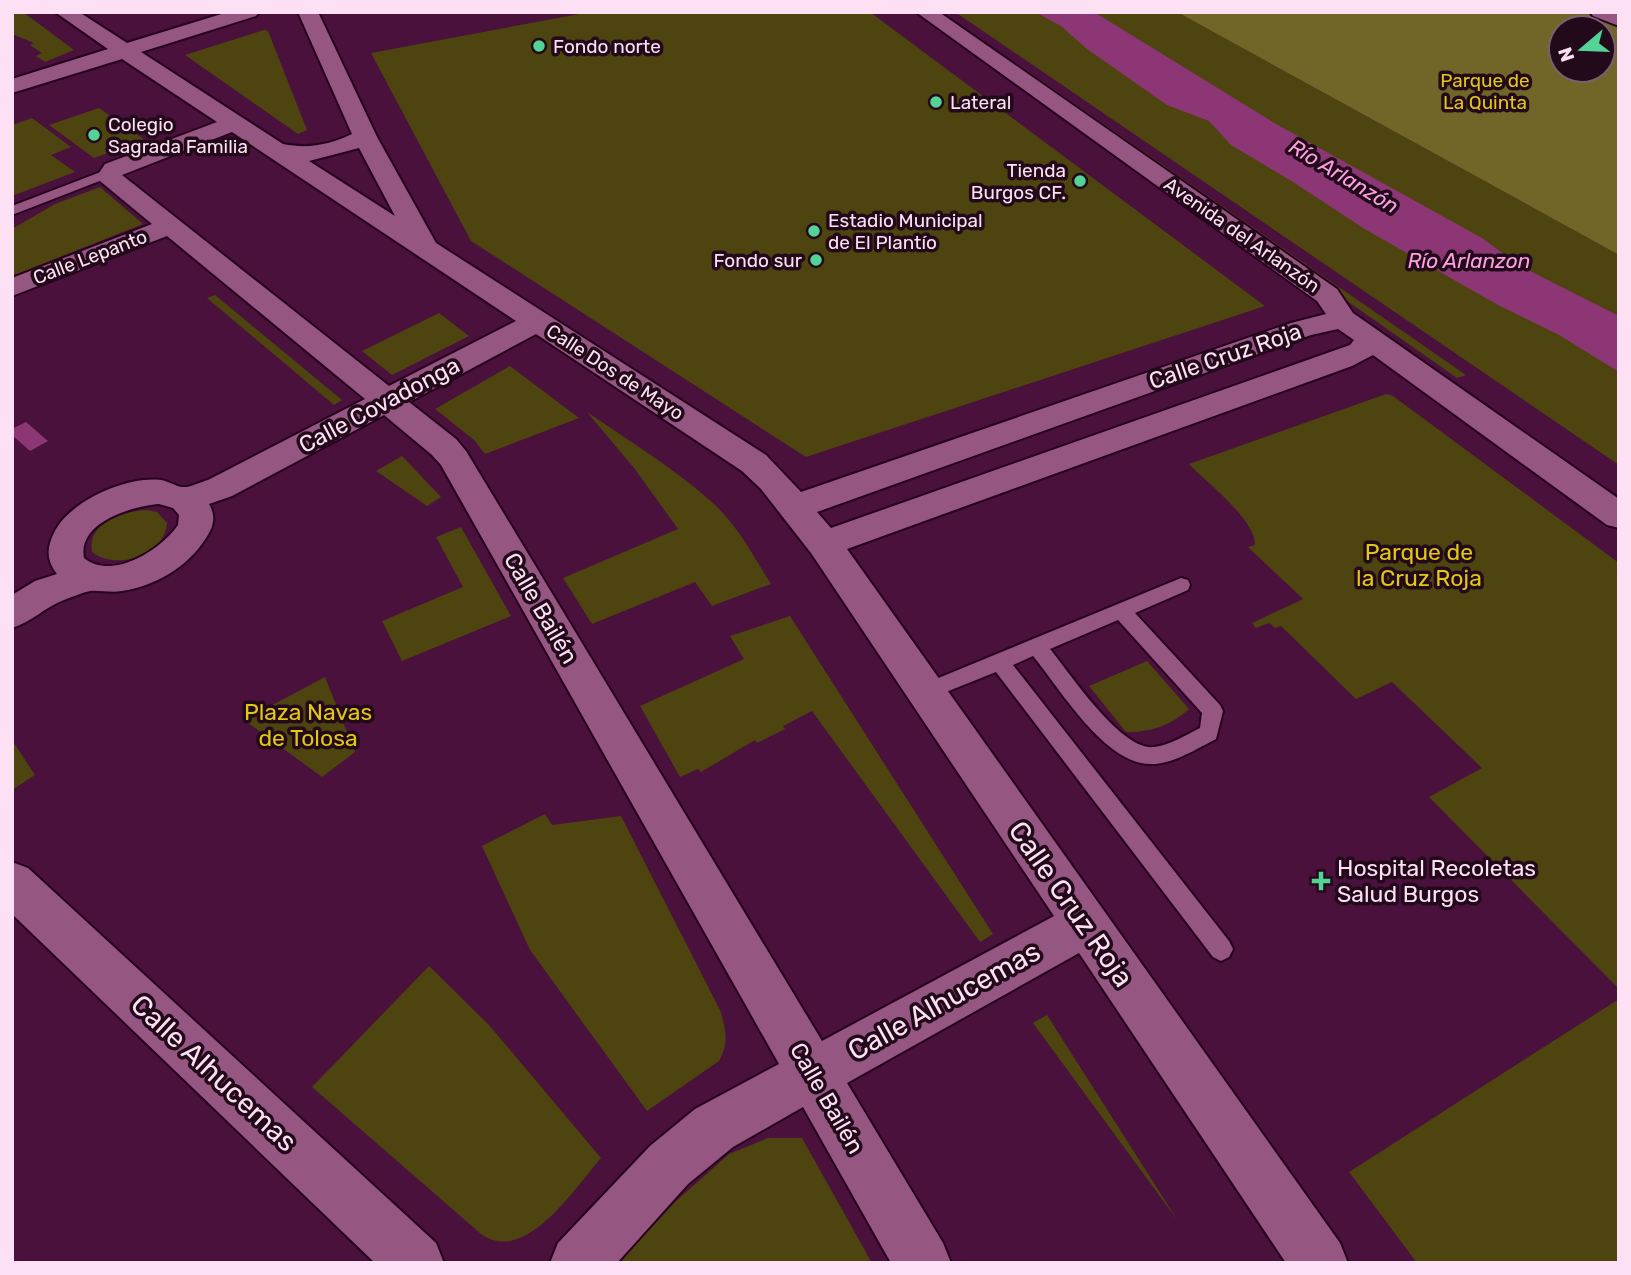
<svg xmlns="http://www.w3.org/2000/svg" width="1631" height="1275" viewBox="0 0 1631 1275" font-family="Rubik,sans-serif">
<rect width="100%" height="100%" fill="#49113b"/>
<g fill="#4d4410">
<polygon points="12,12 23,12 74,50 45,62 36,56 42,53 30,45 34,43 12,34"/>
<polygon points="590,12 870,12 1265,306 806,457 471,241 371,53"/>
<polygon points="935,12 942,12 1466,375 1457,378"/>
<polygon points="955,12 1177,12 1619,255 1619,465"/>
<polygon points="264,30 268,31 307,130 298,134 185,55"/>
<polygon points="99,108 145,140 94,158 49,125"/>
<polygon points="32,118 71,147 51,155 75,172 12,196 12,125"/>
<polygon points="100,187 143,224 12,276 14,259 12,229 55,204"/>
<polygon points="215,295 342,400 334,405 207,298"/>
<polygon points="439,313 469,336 392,375 362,351"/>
<polygon points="510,366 579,418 485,454 474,440 435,409"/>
<path d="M 1386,394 L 1393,396 L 1619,563 L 1619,989 L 1429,797 L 1482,768 L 1392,682 L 1356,699 L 1281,626 L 1275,628 L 1269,623 L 1256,628 L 1252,623 L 1303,599 L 1248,547 L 1255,545 C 1256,520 1206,482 1189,464 Z"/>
<path d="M 587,412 C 629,441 676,469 714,504 C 738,526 754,557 771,584 L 712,606 L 695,582 L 592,624 L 563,578 L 678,529 L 634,468 Z"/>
<polygon points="402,456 441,497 427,506 376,471"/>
<path d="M 146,510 L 157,512 L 167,523 C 165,556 115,571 92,552 C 86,523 124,511 146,510 Z"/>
<polygon points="461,527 511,616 402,661 382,621 463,587 436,537"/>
<polygon points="790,616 993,934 980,942 812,711 783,726 785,729 757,743 755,740 701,772 698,769 680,777 640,706 744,659 730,636"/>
<path d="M 1147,661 L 1189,709 C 1172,725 1149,733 1126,732 L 1089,686 Z"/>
<polygon points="325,677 355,752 322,777 244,720"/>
<polygon points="12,740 35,775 12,790"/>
<path d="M 545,814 L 552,825 L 621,816 L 720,1010 C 726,1029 729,1044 719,1061 L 647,1111 L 530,950 L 482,846 Z"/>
<path d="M 429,966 L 489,1025 L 601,1158 C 575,1188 525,1266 481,1234 L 312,1087 Z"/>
<polygon points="1619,999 1619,1263 1417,1263 1349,1172"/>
<polygon points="1047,1015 1178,1221 1033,1023"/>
<polygon points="768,1138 802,1138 872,1263 618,1263 675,1202 729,1154"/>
</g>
<path fill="#716627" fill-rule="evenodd" d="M 1177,12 L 1619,12 L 1619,255 ZM 1561,28 L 1603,28 L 1603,70 L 1561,70 Z"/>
<g fill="#8c3675">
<polygon points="1035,12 1094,12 1276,124 1482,238 1520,266 1619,316 1619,372 1559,335 1498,305 1363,228 1293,182 1231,145 1209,121 1167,105 1087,49 1061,26"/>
<polygon points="26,422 48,441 30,451 12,435 12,429"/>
</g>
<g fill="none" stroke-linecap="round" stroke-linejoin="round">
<g stroke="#28011f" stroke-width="4">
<g id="lane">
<polygon points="111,168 117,172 115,175 12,215 12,206"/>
<path d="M 1181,578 L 1188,580 L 1190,585 L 1188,590 L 1135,613 L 1220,705 L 1223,711 L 1216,739 C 1198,748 1172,765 1150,764 C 1104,763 1061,690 1033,656 L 1013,665 L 1229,941 L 1233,949 L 1229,957 L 1221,961 L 1213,957 L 996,672 L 926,700 L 919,698 L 916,692 L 919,686 ZM 1118,620 L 1202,713 L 1200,728 C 1186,735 1170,745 1154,747 C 1121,751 1070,673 1050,649 Z"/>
</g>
</g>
<g stroke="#28011f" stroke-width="4">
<g id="street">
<path d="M 55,12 L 79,12 L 127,43 L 228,12 L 259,12 L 256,16 L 141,52 L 283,144 C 308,149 329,145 352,134 L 298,12 L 318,12 L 377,137 L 436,243 L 766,455 L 801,492 L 1291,323 L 1326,314 L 1317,301 L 916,12 L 939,12 L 1337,289 L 1353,313 L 1619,499 L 1619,528 L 1607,525 L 1373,355 L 1352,366 L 847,549 L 1340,1243 L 1348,1263 L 1286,1263 L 1079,953 L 847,1083 L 943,1243 L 951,1263 L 891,1263 L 803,1107 L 733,1147 L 688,1184 L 617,1263 L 550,1263 L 558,1243 L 650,1146 L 695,1109 L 779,1064 L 441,465 L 432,455 L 384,415 L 232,496 L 209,504 C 216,516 214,526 206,538 C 188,567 155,586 122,591 C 111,593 99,590 90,591 C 81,593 72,597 64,600 C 45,607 32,622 12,628 L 12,595 L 35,581 L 57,574 C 45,558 47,546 56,529 C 73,500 127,476 161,480 C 168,481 175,486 182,487 C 190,488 200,482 208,480 L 365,399 L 167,236 L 12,296 L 12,278 L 152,224 L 100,181 L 97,176 L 105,164 L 217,122 L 122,59 L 12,93 L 12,79 L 108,49 ZM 232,132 L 516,321 L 389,386 L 122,175 ZM 359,148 L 395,216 L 309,161 ZM 1338,329 L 1354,340 L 1350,345 L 831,528 L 817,512 L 1311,335 ZM 536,334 L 742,471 L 761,489 L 811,553 L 1054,916 L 822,1041 L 466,451 L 456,439 L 409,402 ZM 159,504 L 173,508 L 179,515 L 178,525 C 161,550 112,581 84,558 C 77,522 133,506 159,504 Z"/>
<polygon points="1590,12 1619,13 1619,26 1593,16"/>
<polygon points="12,862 28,868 436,1243 444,1263 375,1263 12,914"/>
</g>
</g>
<use href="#lane" fill="#955782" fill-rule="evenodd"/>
<use href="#street" fill="#955782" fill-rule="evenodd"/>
</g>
<g fill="#54d396" stroke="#220a1b" stroke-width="2.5">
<circle cx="539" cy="46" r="7"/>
<circle cx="936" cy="102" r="7"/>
<circle cx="94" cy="135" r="7"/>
<circle cx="1080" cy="181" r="7"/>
<circle cx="814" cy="231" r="7"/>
<circle cx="816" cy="260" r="7"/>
<path d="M1317.5 870.5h7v7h7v7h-7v7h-7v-7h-7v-7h7z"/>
</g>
<g text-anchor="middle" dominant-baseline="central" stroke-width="7" stroke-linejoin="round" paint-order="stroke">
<g font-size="19" fill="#fde0f3" stroke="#220a1b" text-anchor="start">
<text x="553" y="46">Fondo norte</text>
<text x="950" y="102">Lateral</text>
<text x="108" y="124">Colegio<tspan x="108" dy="22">Sagrada Familia</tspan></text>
<text x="1066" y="170" text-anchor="end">Tienda<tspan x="1066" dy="22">Burgos CF.</tspan></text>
<text x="828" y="220">Estadio Municipal<tspan x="828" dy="22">de El Plantío</tspan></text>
<text x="802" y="260" text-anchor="end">Fondo sur</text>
</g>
<g font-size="19" fill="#e2c713" stroke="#220a1b">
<text x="1485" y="80">Parque de<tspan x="1485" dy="22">La Quinta</tspan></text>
</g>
<g font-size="19" fill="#fde0f3" stroke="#220a1b">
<text transform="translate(1242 235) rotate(35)">Avenida del Arlanzón</text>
<text transform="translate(90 257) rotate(-21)">Calle Lepanto</text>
<text transform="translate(615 372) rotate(33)">Calle Dos de Mayo</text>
</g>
<g font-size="21" font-style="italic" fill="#fda0e1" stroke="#220a1b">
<text transform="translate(1344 176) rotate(31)">Río Arlanzón</text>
<text x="1469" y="260">Río Arlanzon</text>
</g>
<g font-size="23" fill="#fde0f3" stroke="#220a1b">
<text transform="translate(1225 356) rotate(-19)">Calle Cruz Roja</text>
<text transform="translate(379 405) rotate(-28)">Calle Covadonga</text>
<text transform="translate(541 608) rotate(60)">Calle Bailén</text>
<text transform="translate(827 1098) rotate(60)">Calle Bailén</text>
</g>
<g font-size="23" fill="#e2c713" stroke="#220a1b">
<text x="1419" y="552">Parque de<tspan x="1419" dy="26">la Cruz Roja</tspan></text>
<text x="308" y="712">Plaza Navas<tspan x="308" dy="26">de Tolosa</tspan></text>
</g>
<g font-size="23" fill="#fde0f3" stroke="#220a1b" text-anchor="start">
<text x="1337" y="868">Hospital Recoletas<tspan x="1337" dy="26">Salud Burgos</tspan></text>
</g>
<g font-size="28" fill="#fde0f3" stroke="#220a1b">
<text transform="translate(1071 904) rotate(55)">Calle Cruz Roja</text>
<text transform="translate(944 1001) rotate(-29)">Calle Alhucemas</text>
<text transform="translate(214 1073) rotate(43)">Calle Alhucemas</text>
</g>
</g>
<rect width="1631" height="1275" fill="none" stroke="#fde0f3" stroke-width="28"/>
<g transform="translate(1582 49) rotate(251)"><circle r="33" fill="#220a1b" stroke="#7a6071" stroke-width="2"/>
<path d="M0-5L12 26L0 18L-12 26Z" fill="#54d396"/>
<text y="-10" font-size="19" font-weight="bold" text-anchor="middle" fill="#fde0f3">N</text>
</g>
</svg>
